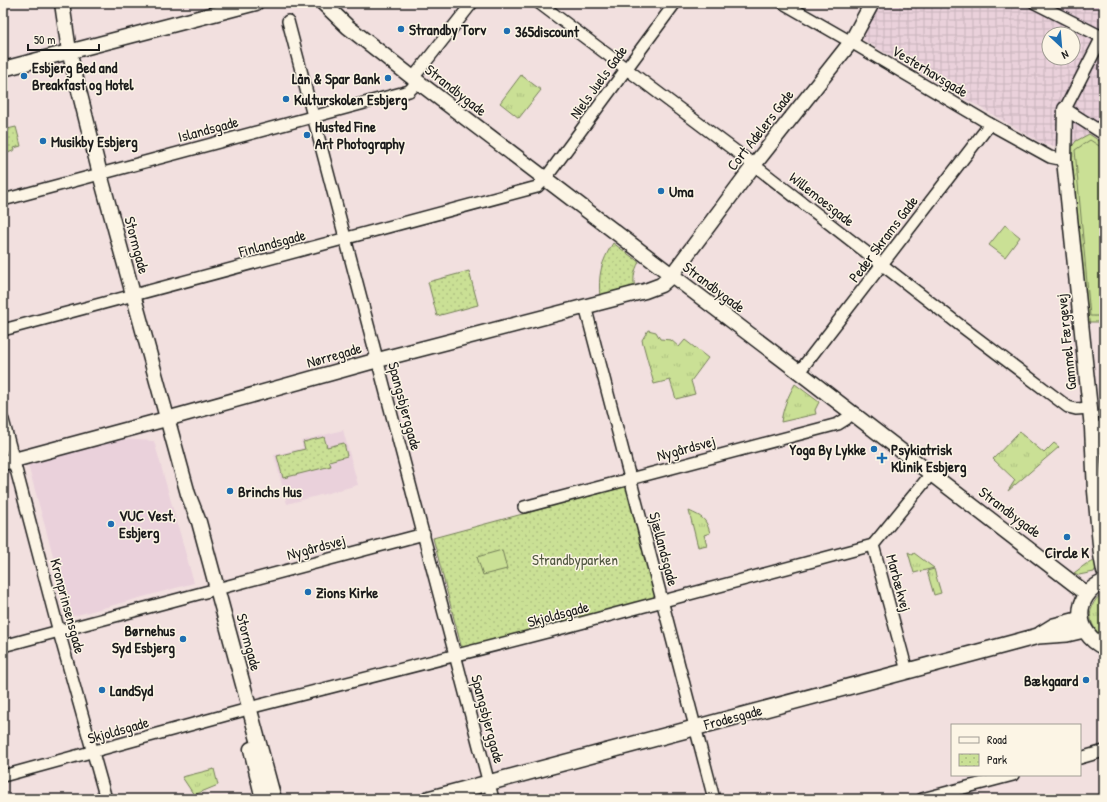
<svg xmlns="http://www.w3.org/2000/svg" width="1107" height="802" viewBox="0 0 1107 802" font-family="'Patrick Hand',sans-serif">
<defs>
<pattern id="industrial-grid" width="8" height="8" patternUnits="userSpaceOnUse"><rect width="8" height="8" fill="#ead1db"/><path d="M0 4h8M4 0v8" fill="none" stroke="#c8b3bb"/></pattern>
<pattern id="grass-tufts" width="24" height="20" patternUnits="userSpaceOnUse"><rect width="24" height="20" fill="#cae095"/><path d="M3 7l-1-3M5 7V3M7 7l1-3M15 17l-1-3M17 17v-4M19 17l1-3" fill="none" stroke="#adc080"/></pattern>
<pattern id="park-dots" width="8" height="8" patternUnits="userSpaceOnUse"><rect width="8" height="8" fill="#cae095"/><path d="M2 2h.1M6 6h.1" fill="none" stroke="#adc080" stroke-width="1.8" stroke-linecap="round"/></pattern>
</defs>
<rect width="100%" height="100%" fill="#f2e0df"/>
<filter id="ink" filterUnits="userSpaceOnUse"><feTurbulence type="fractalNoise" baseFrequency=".025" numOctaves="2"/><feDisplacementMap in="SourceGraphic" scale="8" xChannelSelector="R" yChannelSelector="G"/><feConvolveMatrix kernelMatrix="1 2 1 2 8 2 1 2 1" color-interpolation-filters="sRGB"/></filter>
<g filter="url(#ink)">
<g fill="#ead1db">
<polygon points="343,430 358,485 287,504 274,455 303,448 301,441"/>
<polygon points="122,439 154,441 194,583 70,617 28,465"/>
</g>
<path fill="url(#industrial-grid)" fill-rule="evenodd" d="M 864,3 L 1104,3 L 1104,144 L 1089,134 L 1071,148 L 1045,145 L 863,40 ZM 1049,34 L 1073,34 L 1073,58 L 1049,58 Z"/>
<g fill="url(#grass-tufts)" stroke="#737e58">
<polygon points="521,75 541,90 519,118 500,103"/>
<polygon points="1089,134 1104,144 1104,319 1101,322 1087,322 1071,148 1076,141"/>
<polygon points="648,330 656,332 660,339 671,340 679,347 685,340 708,358 691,381 695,394 676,399 670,380 654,384 642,340"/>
<path d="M 795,384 L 819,402 L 815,410 L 816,414 L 781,422 C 783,408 788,396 795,384 Z"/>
<polygon points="1019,432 1044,453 1054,443 1059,447 1008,491 1015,480 993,459"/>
<path d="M 689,511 C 702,517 706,518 710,533 L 704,535 L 707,545 L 698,547 Z"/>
<polygon points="908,552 913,555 914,553 934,568 914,573"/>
<polygon points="1095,561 1096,568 1094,572 1079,575 1074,573 1086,564"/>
<polygon points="934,569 941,593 934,595 927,571"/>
<path d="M 1104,593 L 1104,637 C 1086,626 1086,603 1104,593 Z"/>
<polygon points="214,769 218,785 194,795 182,777"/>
</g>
<g fill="url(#park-dots)" stroke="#737e58">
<polygon points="16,127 21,146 14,148 15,150 3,155 3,130"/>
<path d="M 613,243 L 639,262 C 634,271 632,280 636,290 L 600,298 C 598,275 601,262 613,243 Z"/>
<polygon points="469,271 478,305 437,316 428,282"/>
<polygon points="324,437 327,447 344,443 347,456 329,461 331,466 283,478 277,456 305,449 303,442"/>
<polygon points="627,486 656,597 462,649 433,538"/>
</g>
<g fill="#cae095" stroke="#737e58">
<polygon points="1090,140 1104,149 1104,316 1090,316 1075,150"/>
<polygon points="1005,225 1020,237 1005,257 989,245"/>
<polygon points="502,550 507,569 483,575 477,557"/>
</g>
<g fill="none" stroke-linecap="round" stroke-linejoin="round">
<g stroke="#1c1c1c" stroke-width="14">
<g id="minor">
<polyline points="539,3 754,165 961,326 1068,407 1076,409 1090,408"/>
<polyline points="783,3 851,42 990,124 1050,157 1064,160"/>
<polyline points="1035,3 1104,38"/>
<polyline points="288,21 493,799"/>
<polyline points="1102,37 1065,109 1104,134"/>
<polyline points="413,78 472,3"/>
<polyline points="3,200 409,91 418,82"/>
<polyline points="585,306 714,799"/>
<polyline points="3,330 537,187 545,179 675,3"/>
<polyline points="799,372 990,124"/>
<polyline points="3,420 59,632 106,799"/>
<polyline points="1092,428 1104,427"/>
<polyline points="524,507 838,424 846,419 852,413"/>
<polyline points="217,589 424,534"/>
<polyline points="3,646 209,591"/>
<polyline points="907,671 873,545 931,474"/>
<polyline points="249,708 551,631 873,545"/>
<polyline points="1080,758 1104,751"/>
<polyline points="3,776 241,711"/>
<polyline points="922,799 1013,775"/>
</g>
</g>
<g stroke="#1c1c1c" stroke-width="17">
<g id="tertiary">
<polyline points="62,3 69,51 100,174 188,494 199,522 274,799"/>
<polyline points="323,3 348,27 413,78 799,372 1087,594"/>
<polyline points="3,69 256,3"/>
<polyline points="1065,109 1064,160 1092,428 1095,491 1101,555 1104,571"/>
<polyline points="3,463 181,415 378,360 645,291 661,285 671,276 754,165 851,42 872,3"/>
<polyline points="251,749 263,799"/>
</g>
</g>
<g stroke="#1c1c1c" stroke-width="18">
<g id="secondary">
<path d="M 1104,582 C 1072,595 1074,633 1104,647"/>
<polyline points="1041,634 1054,626 1081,619"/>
<polyline points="428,799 1016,642 1038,636 1067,634 1084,630"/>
</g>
</g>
<use href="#minor" stroke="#fcf5e5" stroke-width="11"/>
<use href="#tertiary" stroke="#fcf5e5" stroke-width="14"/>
<use href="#secondary" stroke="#fcf5e5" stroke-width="15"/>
</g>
</g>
<g fill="#1f6fb2" stroke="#fcf5e5" stroke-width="1.5">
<circle cx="401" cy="29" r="4"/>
<circle cx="507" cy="31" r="4"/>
<circle cx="24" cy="76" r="4"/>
<circle cx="388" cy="78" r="4"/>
<circle cx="286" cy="99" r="4"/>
<circle cx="307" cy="135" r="4"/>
<circle cx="43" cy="141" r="4"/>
<circle cx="661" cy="191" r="4"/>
<circle cx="874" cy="449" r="4"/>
<path d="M880 452h4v4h4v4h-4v4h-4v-4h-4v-4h4z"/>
<circle cx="230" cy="491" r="4"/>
<circle cx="111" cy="524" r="4"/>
<circle cx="1067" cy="537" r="4"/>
<circle cx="308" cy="592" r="4"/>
<circle cx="183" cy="639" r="4"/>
<circle cx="1086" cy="680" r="4"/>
<circle cx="102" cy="690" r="4"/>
</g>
<g text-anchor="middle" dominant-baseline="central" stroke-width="3" stroke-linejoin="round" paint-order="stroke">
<g font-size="15" font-weight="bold" fill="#1c1c1c" stroke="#fcf5e5" text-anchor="start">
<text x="409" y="29">Strandby Torv</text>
<text x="515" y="31">365discount</text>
<text x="32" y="67">Esbjerg Bed and<tspan x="32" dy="17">Breakfast og Hotel</tspan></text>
<text x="380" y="78" text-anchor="end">Lån &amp; Spar Bank</text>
<text x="294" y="99">Kulturskolen Esbjerg</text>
<text x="315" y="126">Husted Fine<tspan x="315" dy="17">Art Photography</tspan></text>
<text x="51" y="141">Musikby Esbjerg</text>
<text x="669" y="191">Uma</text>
<text x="866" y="449" text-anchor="end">Yoga By Lykke</text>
<text x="891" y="449">Psykiatrisk<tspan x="891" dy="17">Klinik Esbjerg</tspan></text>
<text x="238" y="491">Brinchs Hus</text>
<text x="119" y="515">VUC Vest,<tspan x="119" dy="17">Esbjerg</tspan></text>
<text x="1067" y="552" text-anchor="middle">Circle K</text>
<text x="316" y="592">Zions Kirke</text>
<text x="175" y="630" text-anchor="end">Børnehus<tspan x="175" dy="17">Syd Esbjerg</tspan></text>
<text x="1078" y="680" text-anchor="end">Bækgaard</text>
<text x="110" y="690">LandSyd</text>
</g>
<g font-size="15" fill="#1c1c1c" stroke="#fcf5e5">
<text transform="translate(930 71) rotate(31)">Vesterhavsgade</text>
<text transform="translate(598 82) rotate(-54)">Niels Juels Gade</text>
<text transform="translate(456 90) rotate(38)">Strandbygade</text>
<text transform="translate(208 129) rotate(-15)">Islandsgade</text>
<text transform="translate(760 130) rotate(-52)">Cort Adelers Gade</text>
<text transform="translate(822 199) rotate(38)">Willemoesgade</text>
<text transform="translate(883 239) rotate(-53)">Peder Skrams Gade</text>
<text transform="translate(272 243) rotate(-15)">Finlandsgade</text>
<text transform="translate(137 245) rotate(75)">Stormgade</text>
<text transform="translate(714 287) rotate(37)">Strandbygade</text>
<text transform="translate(1066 342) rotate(-96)">Gammel Færgevej</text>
<text transform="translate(334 355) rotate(-16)">Nørregade</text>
<text transform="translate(405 406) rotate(75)">Spangsbjerggade</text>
<text transform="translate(686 448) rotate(-15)">Nygårdsvej</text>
<text transform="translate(1010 512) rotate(37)">Strandbygade</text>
<text transform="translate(316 547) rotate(-15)">Nygårdsvej</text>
<text transform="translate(664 549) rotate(75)">Sjællandsgade</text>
<text transform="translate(899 583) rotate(75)">Marbækvej</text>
<text transform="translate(68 606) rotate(75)">Kronprinsensgade</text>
<text transform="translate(558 614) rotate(-15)">Skjoldsgade</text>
<text transform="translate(249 642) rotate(75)">Stormgade</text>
<text transform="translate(733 717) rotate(-15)">Frodesgade</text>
<text transform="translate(488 719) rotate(75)">Spangsbjerggade</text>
<text transform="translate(118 730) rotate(-16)">Skjoldsgade</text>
</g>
<g font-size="15" fill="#505740" stroke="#fcf5e5">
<text x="575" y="559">Strandbyparken</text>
</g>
</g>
<rect width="1107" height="802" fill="none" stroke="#fcf5e5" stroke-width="16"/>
<rect x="8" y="8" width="1091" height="786" fill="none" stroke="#1c1c1c" stroke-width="1.5" filter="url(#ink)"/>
<rect x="951" y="724" width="130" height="52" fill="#fcf5e5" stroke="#a29e95"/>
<rect x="959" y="737" width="20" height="6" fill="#fcf5e5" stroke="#a29e95"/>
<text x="987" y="744" font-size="12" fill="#1c1c1c">Road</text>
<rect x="959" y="754" width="20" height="12" fill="url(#park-dots)" stroke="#a29e95"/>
<text x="987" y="764" font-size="12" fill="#1c1c1c">Park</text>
<g transform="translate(1061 46) rotate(154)"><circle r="19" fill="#fcf5e5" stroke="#a29e95"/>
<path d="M0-3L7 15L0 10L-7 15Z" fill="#1f6fb2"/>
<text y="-6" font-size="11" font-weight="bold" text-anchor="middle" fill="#1c1c1c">N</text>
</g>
<path d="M28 44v6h71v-6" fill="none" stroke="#1c1c1c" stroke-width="2"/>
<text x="34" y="44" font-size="12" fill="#1c1c1c" stroke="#fcf5e5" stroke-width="3" paint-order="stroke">50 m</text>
</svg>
